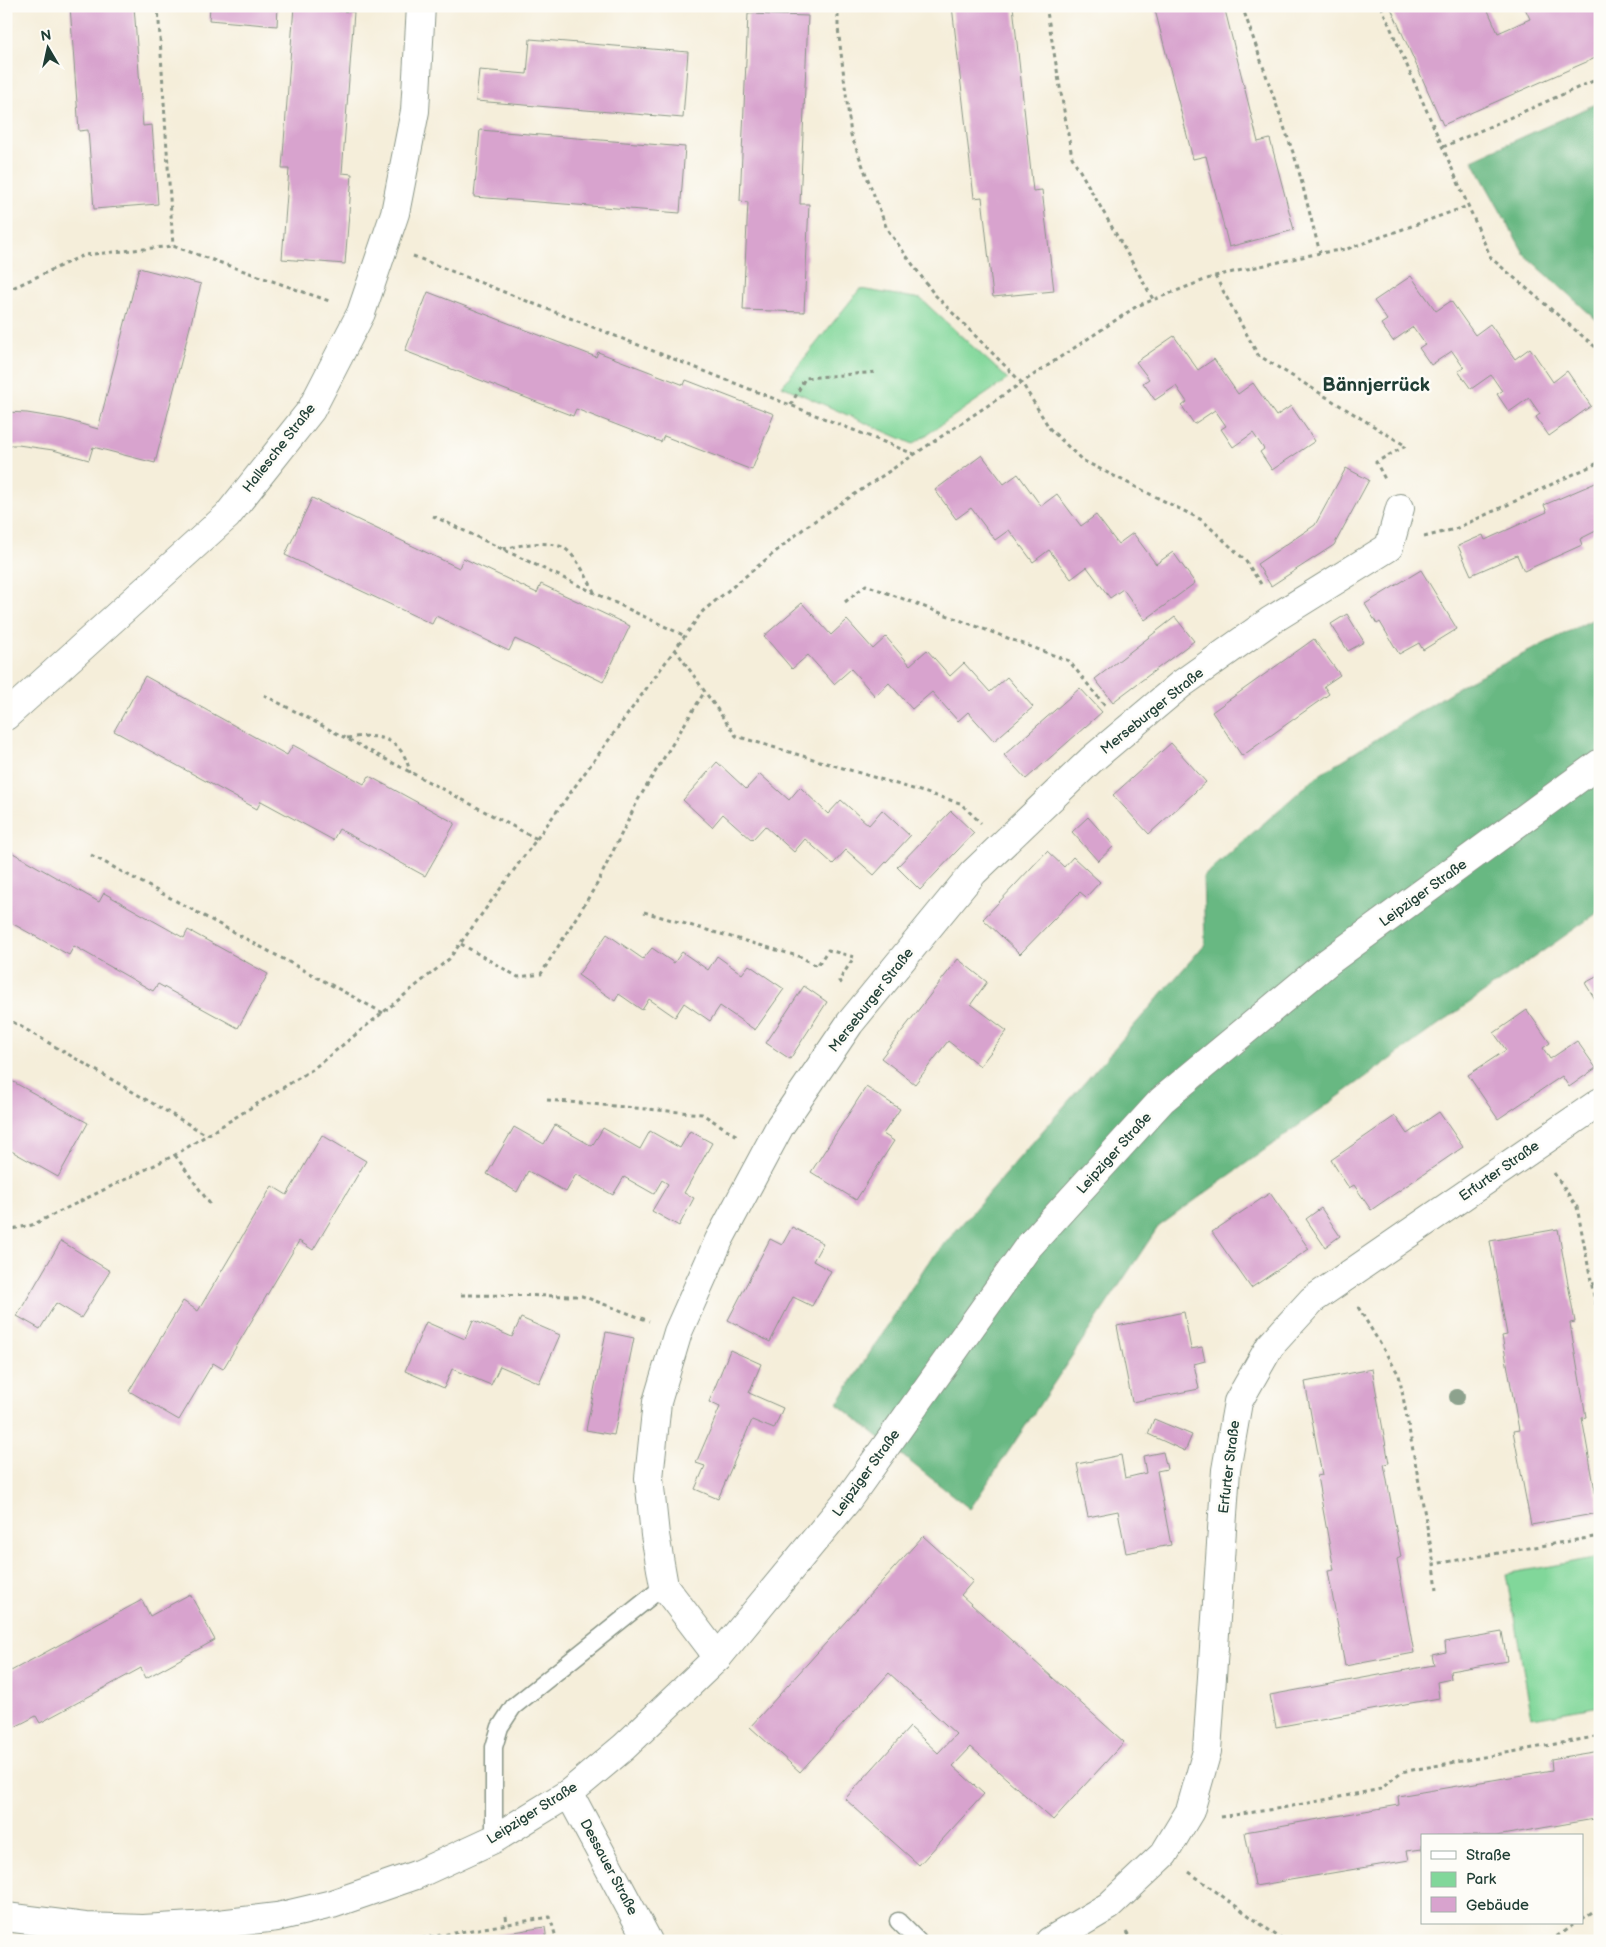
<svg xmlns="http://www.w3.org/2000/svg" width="1606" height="1947" viewBox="0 0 1606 1947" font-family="'Balsamiq Sans',sans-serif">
<rect width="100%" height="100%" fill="#fdfcf7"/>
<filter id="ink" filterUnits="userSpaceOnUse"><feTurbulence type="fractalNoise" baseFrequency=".02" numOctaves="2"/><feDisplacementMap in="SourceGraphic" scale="10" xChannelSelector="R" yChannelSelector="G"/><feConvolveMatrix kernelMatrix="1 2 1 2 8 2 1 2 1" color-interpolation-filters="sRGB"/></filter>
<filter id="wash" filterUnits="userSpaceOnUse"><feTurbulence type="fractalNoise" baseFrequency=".0096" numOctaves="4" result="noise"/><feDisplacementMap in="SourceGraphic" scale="20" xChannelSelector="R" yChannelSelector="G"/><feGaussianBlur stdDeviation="1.12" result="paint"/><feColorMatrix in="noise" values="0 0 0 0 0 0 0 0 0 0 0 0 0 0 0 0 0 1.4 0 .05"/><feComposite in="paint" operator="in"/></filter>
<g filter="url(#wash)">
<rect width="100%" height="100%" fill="#f5eeda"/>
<g fill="#81d79a" stroke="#508a67">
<polygon points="860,289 921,299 1008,379 913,444 782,386"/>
<polygon points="1600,1557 1600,1706 1532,1718 1506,1574"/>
</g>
<g fill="#68b882" stroke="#447a5b">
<polygon points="1600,102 1600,323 1525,255 1472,160"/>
<polygon points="1600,616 1600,911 1432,1029 1158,1227 970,1509 837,1404 927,1264 1205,944 1203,877 1316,777 1467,682"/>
</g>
<g id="blocks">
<g fill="#d8a3ce">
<polygon points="70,6 134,6 143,126 152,125 158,204 94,209 88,130 79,131"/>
<polygon points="210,6 278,6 277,26 209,20"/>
<polygon points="294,6 338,6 338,11 354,12 342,173 352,174 345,264 282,259 289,169 282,169"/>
<polygon points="952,6 1013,6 1033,191 1042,190 1054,291 993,297 982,197 974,198"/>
<polygon points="1154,6 1224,6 1258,142 1270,139 1294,230 1229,247 1206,156 1193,159"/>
<polygon points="1390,6 1486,6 1498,33 1530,19 1524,6 1600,6 1600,56 1443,125"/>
<polygon points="748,14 808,16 800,204 809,204 804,312 743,310 748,202 740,201"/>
<polygon points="530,39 688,52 683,118 476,101 479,70 527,74"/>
<polygon points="480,130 685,147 680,213 474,197"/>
<polygon points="139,268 201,284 155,463 93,447 89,460 53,450 18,445 6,445 6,412 27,413 64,419 98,429"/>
<polygon points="1411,276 1436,311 1451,301 1475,335 1490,324 1515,359 1530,348 1553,382 1567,371 1591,406 1549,436 1536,417 1540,414 1529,398 1509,412 1497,394 1502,391 1491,375 1471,389 1458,371 1464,368 1452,351 1431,365 1419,348 1425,344 1413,327 1393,341 1381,324 1387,320 1374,301"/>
<polygon points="428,292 596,357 598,352 684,385 686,380 774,414 752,470 664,436 661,442 576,409 573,416 405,351"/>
<polygon points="1174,336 1198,370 1214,359 1238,394 1253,383 1276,416 1291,406 1315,441 1272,470 1260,452 1264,449 1253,433 1233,447 1221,429 1226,426 1215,410 1194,424 1182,406 1187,402 1176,386 1155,400 1143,383 1149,379 1136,362"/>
<polygon points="982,455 1004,484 1018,474 1041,506 1057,494 1081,526 1096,515 1118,544 1133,533 1156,564 1173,552 1195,583 1145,620 1123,589 1110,598 1087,567 1071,579 1049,550 1033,562 1009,530 995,540 971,508 956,519 935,490"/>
<polygon points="1346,468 1369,480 1334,545 1271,586 1257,564 1315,525"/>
<polygon points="1600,481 1600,529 1580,539 1582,545 1524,571 1517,555 1471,575 1458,546 1483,535 1485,540 1547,512 1544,505"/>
<polygon points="312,498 459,568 463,558 537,593 541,584 630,626 603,682 515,639 509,651 436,616 432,624 285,555"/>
<polygon points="1421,570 1457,629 1423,650 1419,643 1399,654 1380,622 1377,624 1365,604"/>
<polygon points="802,603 831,635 847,620 873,649 886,637 910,665 927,650 950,676 964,663 990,692 1007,677 1033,707 994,741 968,712 958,721 932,692 912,709 889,683 875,696 851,669 834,684 808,655 792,669 764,636"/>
<polygon points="1347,614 1364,642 1348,651 1331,624"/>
<polygon points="1175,617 1194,641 1113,702 1095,679"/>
<polygon points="1314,639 1340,675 1324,686 1329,694 1242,756 1212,712"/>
<polygon points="145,676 287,755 293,745 364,784 369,776 455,823 425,876 339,829 333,840 261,801 257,809 114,731"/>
<polygon points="1080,688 1102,712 1026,779 1004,755"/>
<polygon points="1171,743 1206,782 1149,834 1113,795"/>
<polygon points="717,762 746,789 760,774 789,800 800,787 828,814 841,800 869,825 882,810 910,836 874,875 846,850 833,864 805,839 794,852 765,826 752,840 723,814 712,827 683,800"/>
<polygon points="951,811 974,833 920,890 897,867"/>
<polygon points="1088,817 1114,846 1098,861 1072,832"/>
<polygon points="6,849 99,902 104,893 184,938 188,930 268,974 238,1028 158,984 153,991 74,946 69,955 6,920"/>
<polygon points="1047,851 1064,867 1073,857 1100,882 1086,897 1080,892 1020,954 983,919"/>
<polygon points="607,934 643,959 652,948 674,963 682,952 708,970 717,956 742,974 749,965 784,989 755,1030 720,1006 710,1021 684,1003 675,1017 649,999 642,1010 619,994 615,1001 578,975"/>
<polygon points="958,959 987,982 971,1004 1007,1031 980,1066 948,1041 915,1084 881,1058"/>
<polygon points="1600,975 1600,1007 1585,983"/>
<polygon points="804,986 827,1002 790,1059 766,1043"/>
<polygon points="1527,1010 1550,1043 1543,1048 1550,1059 1577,1041 1596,1068 1569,1087 1562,1076 1498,1119 1468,1075 1506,1050 1494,1033"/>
<polygon points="6,1078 88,1123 58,1177 6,1148"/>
<polygon points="866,1087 900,1109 883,1134 894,1141 856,1200 811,1172"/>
<polygon points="1439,1112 1463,1147 1371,1210 1354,1185 1349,1188 1331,1160 1395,1116 1407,1134"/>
<polygon points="555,1125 592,1146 603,1128 640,1149 650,1131 680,1148 690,1131 712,1143 684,1193 694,1198 679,1226 652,1211 668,1184 662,1180 654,1194 624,1177 613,1195 576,1174 566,1192 528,1171 517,1192 487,1174 514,1127 544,1144"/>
<polygon points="322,1135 366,1161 313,1250 299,1241 223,1369 213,1363 179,1420 129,1391 183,1301 198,1311 272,1186 287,1195"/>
<polygon points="1270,1193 1309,1249 1251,1288 1212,1232"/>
<polygon points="1321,1208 1340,1236 1325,1247 1306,1219"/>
<polygon points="792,1227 823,1243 813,1261 831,1271 812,1306 793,1297 770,1342 728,1320 770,1239 782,1245"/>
<polygon points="1558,1229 1575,1322 1570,1323 1586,1417 1582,1418 1599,1513 1531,1525 1513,1431 1519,1430 1502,1336 1507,1335 1490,1241"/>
<polygon points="61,1241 110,1271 81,1318 56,1303 40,1329 17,1316"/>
<polygon points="1184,1312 1191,1349 1202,1347 1205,1361 1194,1364 1199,1389 1132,1402 1117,1326"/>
<polygon points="521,1318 560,1335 539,1383 500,1366 491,1385 452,1369 444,1388 405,1371 426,1322 465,1339 473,1320 512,1337"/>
<polygon points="606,1332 634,1338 614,1435 586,1430"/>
<polygon points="730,1350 761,1364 749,1393 783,1408 774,1429 752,1420 718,1499 695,1489 705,1466 696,1463 720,1407 709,1402"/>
<polygon points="1372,1369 1389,1463 1384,1464 1401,1557 1397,1559 1414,1653 1345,1666 1328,1571 1334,1570 1317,1476 1322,1475 1305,1382"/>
<polygon points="1154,1419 1192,1435 1185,1451 1148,1434"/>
<polygon points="1163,1452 1167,1469 1157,1471 1171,1545 1126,1553 1118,1511 1088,1517 1077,1464 1121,1455 1125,1478 1146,1473 1143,1456"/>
<polygon points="923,1536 973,1581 961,1595 1124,1742 1053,1820 971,1747 953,1766 984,1794 919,1865 845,1799 910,1727 938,1753 956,1734 889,1673 800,1772 750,1727"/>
<polygon points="190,1594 215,1640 146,1678 141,1668 40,1723 36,1716 9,1730 6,1726 6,1661 11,1671 142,1600 150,1616"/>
<polygon points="1502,1632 1507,1661 1450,1671 1451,1679 1437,1682 1439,1698 1276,1727 1270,1695 1434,1665 1432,1655 1446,1652 1445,1642"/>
<polygon points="1600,1751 1600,1818 1496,1836 1422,1836 1422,1849 1407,1851 1409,1860 1255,1886 1245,1832 1399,1805 1398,1796 1552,1770 1551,1759"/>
<polygon points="545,1927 547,1941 464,1941 464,1940"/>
</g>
</g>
</g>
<g filter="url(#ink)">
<use href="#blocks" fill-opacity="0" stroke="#8a9687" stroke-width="1"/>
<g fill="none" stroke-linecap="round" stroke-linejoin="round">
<g stroke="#8a9687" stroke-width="19">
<g id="lane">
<polyline points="494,1839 494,1747 500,1727 513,1707 664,1586"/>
<polyline points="898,1921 918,1941"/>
</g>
</g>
<g stroke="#8a9687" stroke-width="30">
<g id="street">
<polyline points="6,716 227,516 311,410 361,313 395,213 415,111 421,6"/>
<polyline points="718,1657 664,1586 655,1535 649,1478 657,1402 678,1332 719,1240 780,1126 850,1023 973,873 1091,760 1180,685 1270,621 1389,547 1400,508"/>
<polyline points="569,1793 648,1941"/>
<polyline points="6,1917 85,1927 143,1929 210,1925 277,1917 332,1904 416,1875 494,1839 569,1793 624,1747 718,1657 846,1502 1028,1247 1162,1100 1328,962 1600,763"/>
<polyline points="1050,1941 1109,1906 1164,1854 1190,1811 1207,1751 1226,1470 1238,1402 1270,1346 1312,1300 1600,1102"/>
</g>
</g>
<g stroke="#8a9687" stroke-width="3" stroke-dasharray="4 4" stroke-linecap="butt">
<polyline points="158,6 173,246"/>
<polyline points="838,6 838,28 851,135 887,229 934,294 1022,383 1050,429 1082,460 1202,520 1245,560 1263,587"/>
<polyline points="1046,6 1072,157 1153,299"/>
<polyline points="1242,6 1297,164 1320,253"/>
<polyline points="1381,6 1491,258 1600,351"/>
<polyline points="1443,147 1600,78"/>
<polyline points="413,256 914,454"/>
<polyline points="1215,276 1258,355 1406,446 1376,462 1386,481"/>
<polyline points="6,281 9,290"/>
<polyline points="6,291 84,255 173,246 332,302"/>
<polyline points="791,405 805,378 878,372"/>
<polyline points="433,516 685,636"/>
<polyline points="1424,537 1455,529 1600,462"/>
<path d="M 503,549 C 522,545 543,540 562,547 C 574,552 589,580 594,592"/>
<polyline points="845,602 866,585 1069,661 1106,707"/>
<polyline points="675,649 736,736 960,803 981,823"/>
<polyline points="264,695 537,839"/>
<path d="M 347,738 C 378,733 403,737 410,773"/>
<polyline points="91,855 383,1013"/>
<polyline points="644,912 801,957 817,966 828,950 854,957 839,981 843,984"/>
<polyline points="461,944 518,977 541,974 597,884 638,800 705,691"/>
<polyline points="6,1018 207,1135"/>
<polyline points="547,1100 702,1114 739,1137"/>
<polyline points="175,1155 210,1204"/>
<polyline points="1554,1173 1577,1207 1600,1328"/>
<polyline points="6,1230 32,1225 175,1155 313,1069 449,959 703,611 807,526 1137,306 1215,276 1320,253 1347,249 1468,206"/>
<polyline points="1592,1284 1600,1283"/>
<polyline points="461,1295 582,1296 649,1321"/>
<polyline points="1358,1307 1399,1375 1434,1564"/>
<polyline points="1437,1590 1434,1564 1600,1536"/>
<polyline points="1220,1817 1282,1808 1381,1789 1401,1772 1600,1736"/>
<polyline points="1189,1872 1284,1941"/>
<polyline points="506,1916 507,1924"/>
<polyline points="1582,1919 1600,1907"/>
<polyline points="1126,1932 1132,1941"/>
<polyline points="406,1941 550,1917 557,1941"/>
<polyline points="1550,1941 1576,1923"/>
</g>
<use href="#lane" stroke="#fff" stroke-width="16"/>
<use href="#street" stroke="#fff" stroke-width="28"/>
</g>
<circle fill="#8da28d" cx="1457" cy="1397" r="8"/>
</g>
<g text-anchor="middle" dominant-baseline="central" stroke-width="5" stroke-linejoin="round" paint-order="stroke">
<g font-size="14" fill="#1f3d34" stroke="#fdfcf7">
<text transform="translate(279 448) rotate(-52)">Hallesche Straße</text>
<text transform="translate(1152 711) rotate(-39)">Merseburger Straße</text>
<text transform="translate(1423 893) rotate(-36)">Leipziger Straße</text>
<text transform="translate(871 1000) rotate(-52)">Merseburger Straße</text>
<text transform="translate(1114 1153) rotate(-48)">Leipziger Straße</text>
<text transform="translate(1499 1171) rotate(-35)">Erfurter Straße</text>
<text transform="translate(1229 1467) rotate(-83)">Erfurter Straße</text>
<text transform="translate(866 1473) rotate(-54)">Leipziger Straße</text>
<text transform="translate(532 1813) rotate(-32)">Leipziger Straße</text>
<text transform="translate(609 1867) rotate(62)">Dessauer Straße</text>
</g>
<g font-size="19" font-weight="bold" fill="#1f3d34" stroke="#fdfcf7">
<text x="1376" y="385">Bännjerrück</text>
</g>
</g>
<rect width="1606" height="1947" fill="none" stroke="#fdfcf7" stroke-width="25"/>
<rect x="1421" y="1834" width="162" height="90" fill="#fdfcf7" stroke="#a4b0a9"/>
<rect x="1431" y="1851" width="25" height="8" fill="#ffffff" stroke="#a4b0a9"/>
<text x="1466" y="1860" font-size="15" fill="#1f3d34">Straße</text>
<rect x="1431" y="1872" width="25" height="15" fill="#81d79a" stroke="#a4b0a9"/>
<text x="1466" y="1884" font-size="15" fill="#1f3d34">Park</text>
<rect x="1431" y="1897" width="25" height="15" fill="#d8a3ce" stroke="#a4b0a9"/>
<text x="1466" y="1910" font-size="15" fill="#1f3d34">Gebäude</text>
<g transform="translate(48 48) rotate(351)" stroke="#fdfcf7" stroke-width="4" paint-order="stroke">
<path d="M0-4L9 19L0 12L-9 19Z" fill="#1f3d34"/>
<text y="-8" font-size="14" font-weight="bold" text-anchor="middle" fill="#1f3d34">N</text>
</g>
</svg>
